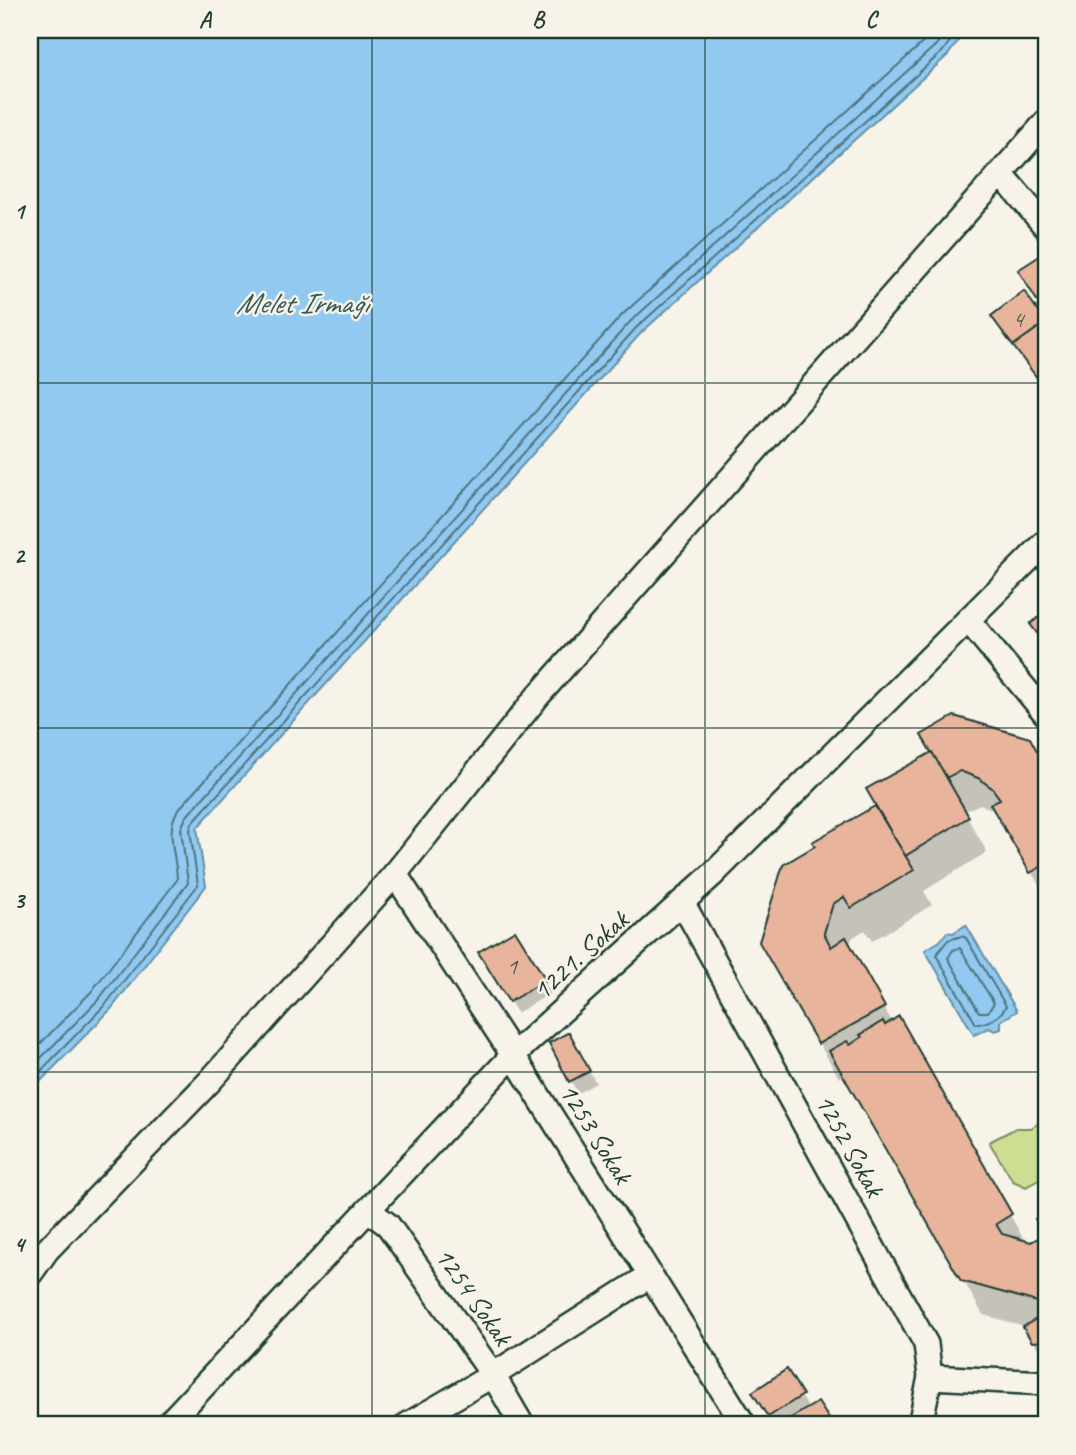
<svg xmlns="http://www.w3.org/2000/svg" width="1076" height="1455" viewBox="0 0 1076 1455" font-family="Caveat,sans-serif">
<rect width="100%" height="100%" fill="#f7f3e8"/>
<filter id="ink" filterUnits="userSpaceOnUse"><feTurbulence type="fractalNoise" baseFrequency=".0143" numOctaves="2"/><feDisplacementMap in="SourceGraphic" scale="14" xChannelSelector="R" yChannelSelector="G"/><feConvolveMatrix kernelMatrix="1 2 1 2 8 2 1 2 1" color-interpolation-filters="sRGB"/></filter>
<g filter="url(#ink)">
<polygon fill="#cddd91" stroke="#768d62" stroke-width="2" points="1046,1119 1046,1176 1026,1187 1013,1181 989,1142 1016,1128 1031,1128"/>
<g fill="#92c9f0" stroke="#6491a5" stroke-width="2">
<polygon points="30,30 966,30 948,55 641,333 197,828 206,886 111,1009 30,1092"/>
<polygon points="966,925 1017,1011 1001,1021 1001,1029 995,1031 989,1028 974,1035 925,950 940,941 947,932 953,933"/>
</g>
<g fill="#0003" fill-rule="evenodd">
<polygon points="1024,294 1046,324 1046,391 993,316"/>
<path d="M 954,718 L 1029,739 L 1046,769 L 1046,897 L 995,811 L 980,804 L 964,812 L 987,852 L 924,891 L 932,905 L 872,941 L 865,930 L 852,938 L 849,946 L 892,1022 L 898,1019 L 1026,1243 L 1032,1244 L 1046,1235 L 1037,1220 L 1046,1215 L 1046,1353 L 1041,1353 L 1025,1327 L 983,1315 L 845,1074 L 839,1078 L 761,942 L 784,866 L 817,847 L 814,842 L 878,807 L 869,789 L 933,753 L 924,736 ZM 967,765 L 968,769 L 945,780 L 945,776 Z"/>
<polygon points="514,932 551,993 517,1013 481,952"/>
<polygon points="569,1034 596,1083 578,1093 571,1081"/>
<polygon points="786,1372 809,1409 817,1404 831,1425 775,1425 761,1404"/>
</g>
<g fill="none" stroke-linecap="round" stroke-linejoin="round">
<g stroke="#4d757f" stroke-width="2">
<path d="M 962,936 L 966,938 L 1006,1006 C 1001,1017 987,1024 976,1024 L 936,955 L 948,940 Z"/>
<polygon points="960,948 994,1003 988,1012 979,1012 948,958 953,950"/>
<path d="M 30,1054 L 91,992 L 177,880 C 177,857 164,831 178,810 L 622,315 L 928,38 L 934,30"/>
<polyline points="30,1069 99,999 188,883 181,829 186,817 630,322 936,45 947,30"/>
<polyline points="30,1082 106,1004 198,885 190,830 192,823 636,328 943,51 958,30"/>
</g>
</g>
<g fill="#e8b49c" stroke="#1f3d34" stroke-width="2">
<polygon points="1046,252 1046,310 1044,312 1018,270"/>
<polygon points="1024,291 1046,322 1013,346 991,316"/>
<polygon points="1046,322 1046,379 1041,383 1013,346"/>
<polygon points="1046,612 1046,645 1030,624"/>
<polygon points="954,716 1030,738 1046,767 1046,864 1030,873 990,804 1000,799 992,788 978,778 960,771 946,778 921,735"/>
<polygon points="932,752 969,817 905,856 866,789"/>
<polygon points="875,806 914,870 851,908 844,897 833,904 824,933 831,947 846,937 885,1007 818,1044 759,942 783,865 815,846 812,842"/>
<polygon points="515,930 546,980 509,1002 478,952"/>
<polygon points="899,1016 1012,1214 996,1224 1002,1234 1031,1242 1044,1235 1035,1219 1046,1213 1046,1300 1041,1303 961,1281 829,1051 847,1041 850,1045 862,1037 860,1035 883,1021 885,1025"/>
<polygon points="569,1032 590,1071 569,1082 549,1043"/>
<polygon points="1046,1313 1046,1341 1032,1342 1023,1327"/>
<polygon points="787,1369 803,1395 768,1417 752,1392"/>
<polygon points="818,1402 833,1425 779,1425"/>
</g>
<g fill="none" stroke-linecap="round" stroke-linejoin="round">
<g stroke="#1f3d34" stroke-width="28">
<g id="minor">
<polyline points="1001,174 1046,227"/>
<polyline points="968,620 1046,714"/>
<polyline points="395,874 513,1055 744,1425"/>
<polyline points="682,902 926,1344 930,1377 920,1425"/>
<polyline points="368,1210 388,1225 493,1375 522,1425"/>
<polyline points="30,1274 47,1250 209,1082 395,874 537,697 1046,122"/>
<polyline points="930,1377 1046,1383"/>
<polyline points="167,1425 513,1055 712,875 1046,542"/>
<polyline points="407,1425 493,1375 649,1276"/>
</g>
</g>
<use href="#minor" stroke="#f7f3e8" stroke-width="23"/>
</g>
</g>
<path fill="none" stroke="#1f3d34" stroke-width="2" stroke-opacity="0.55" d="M 372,30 L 372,1425M 705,30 L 705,1425M 30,383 L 1046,383M 30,728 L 1046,728M 30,1072 L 1046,1072"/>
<g text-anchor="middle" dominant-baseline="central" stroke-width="5" stroke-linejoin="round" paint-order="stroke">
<g font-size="24" fill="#515b4e">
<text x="1018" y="319">4</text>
<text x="512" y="966">1</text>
</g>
<g font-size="28" fill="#1f3d34" stroke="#f7f3e8">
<text transform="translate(580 955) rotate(-42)">1221. Sokak</text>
<text transform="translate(596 1133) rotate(58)">1253 Sokak</text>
<text transform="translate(850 1145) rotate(61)">1252 Sokak</text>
<text transform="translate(474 1296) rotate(55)">1254 Sokak</text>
</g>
<g font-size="30" font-style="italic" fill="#36595a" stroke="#f7f3e8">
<text x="302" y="303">Melet Irmağı</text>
</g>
</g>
<rect width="1076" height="1455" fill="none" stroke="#f7f3e8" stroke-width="77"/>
<rect x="38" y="38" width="1000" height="1378" fill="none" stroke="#1f3d34" stroke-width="2.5"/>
<g font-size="23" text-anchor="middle" font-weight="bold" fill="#1f3d34">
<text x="205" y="27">A</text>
<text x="538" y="27">B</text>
<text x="871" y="27">C</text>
<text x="19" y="219">1</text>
<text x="19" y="563">2</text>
<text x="19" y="908">3</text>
<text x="19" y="1252">4</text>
</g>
</svg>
